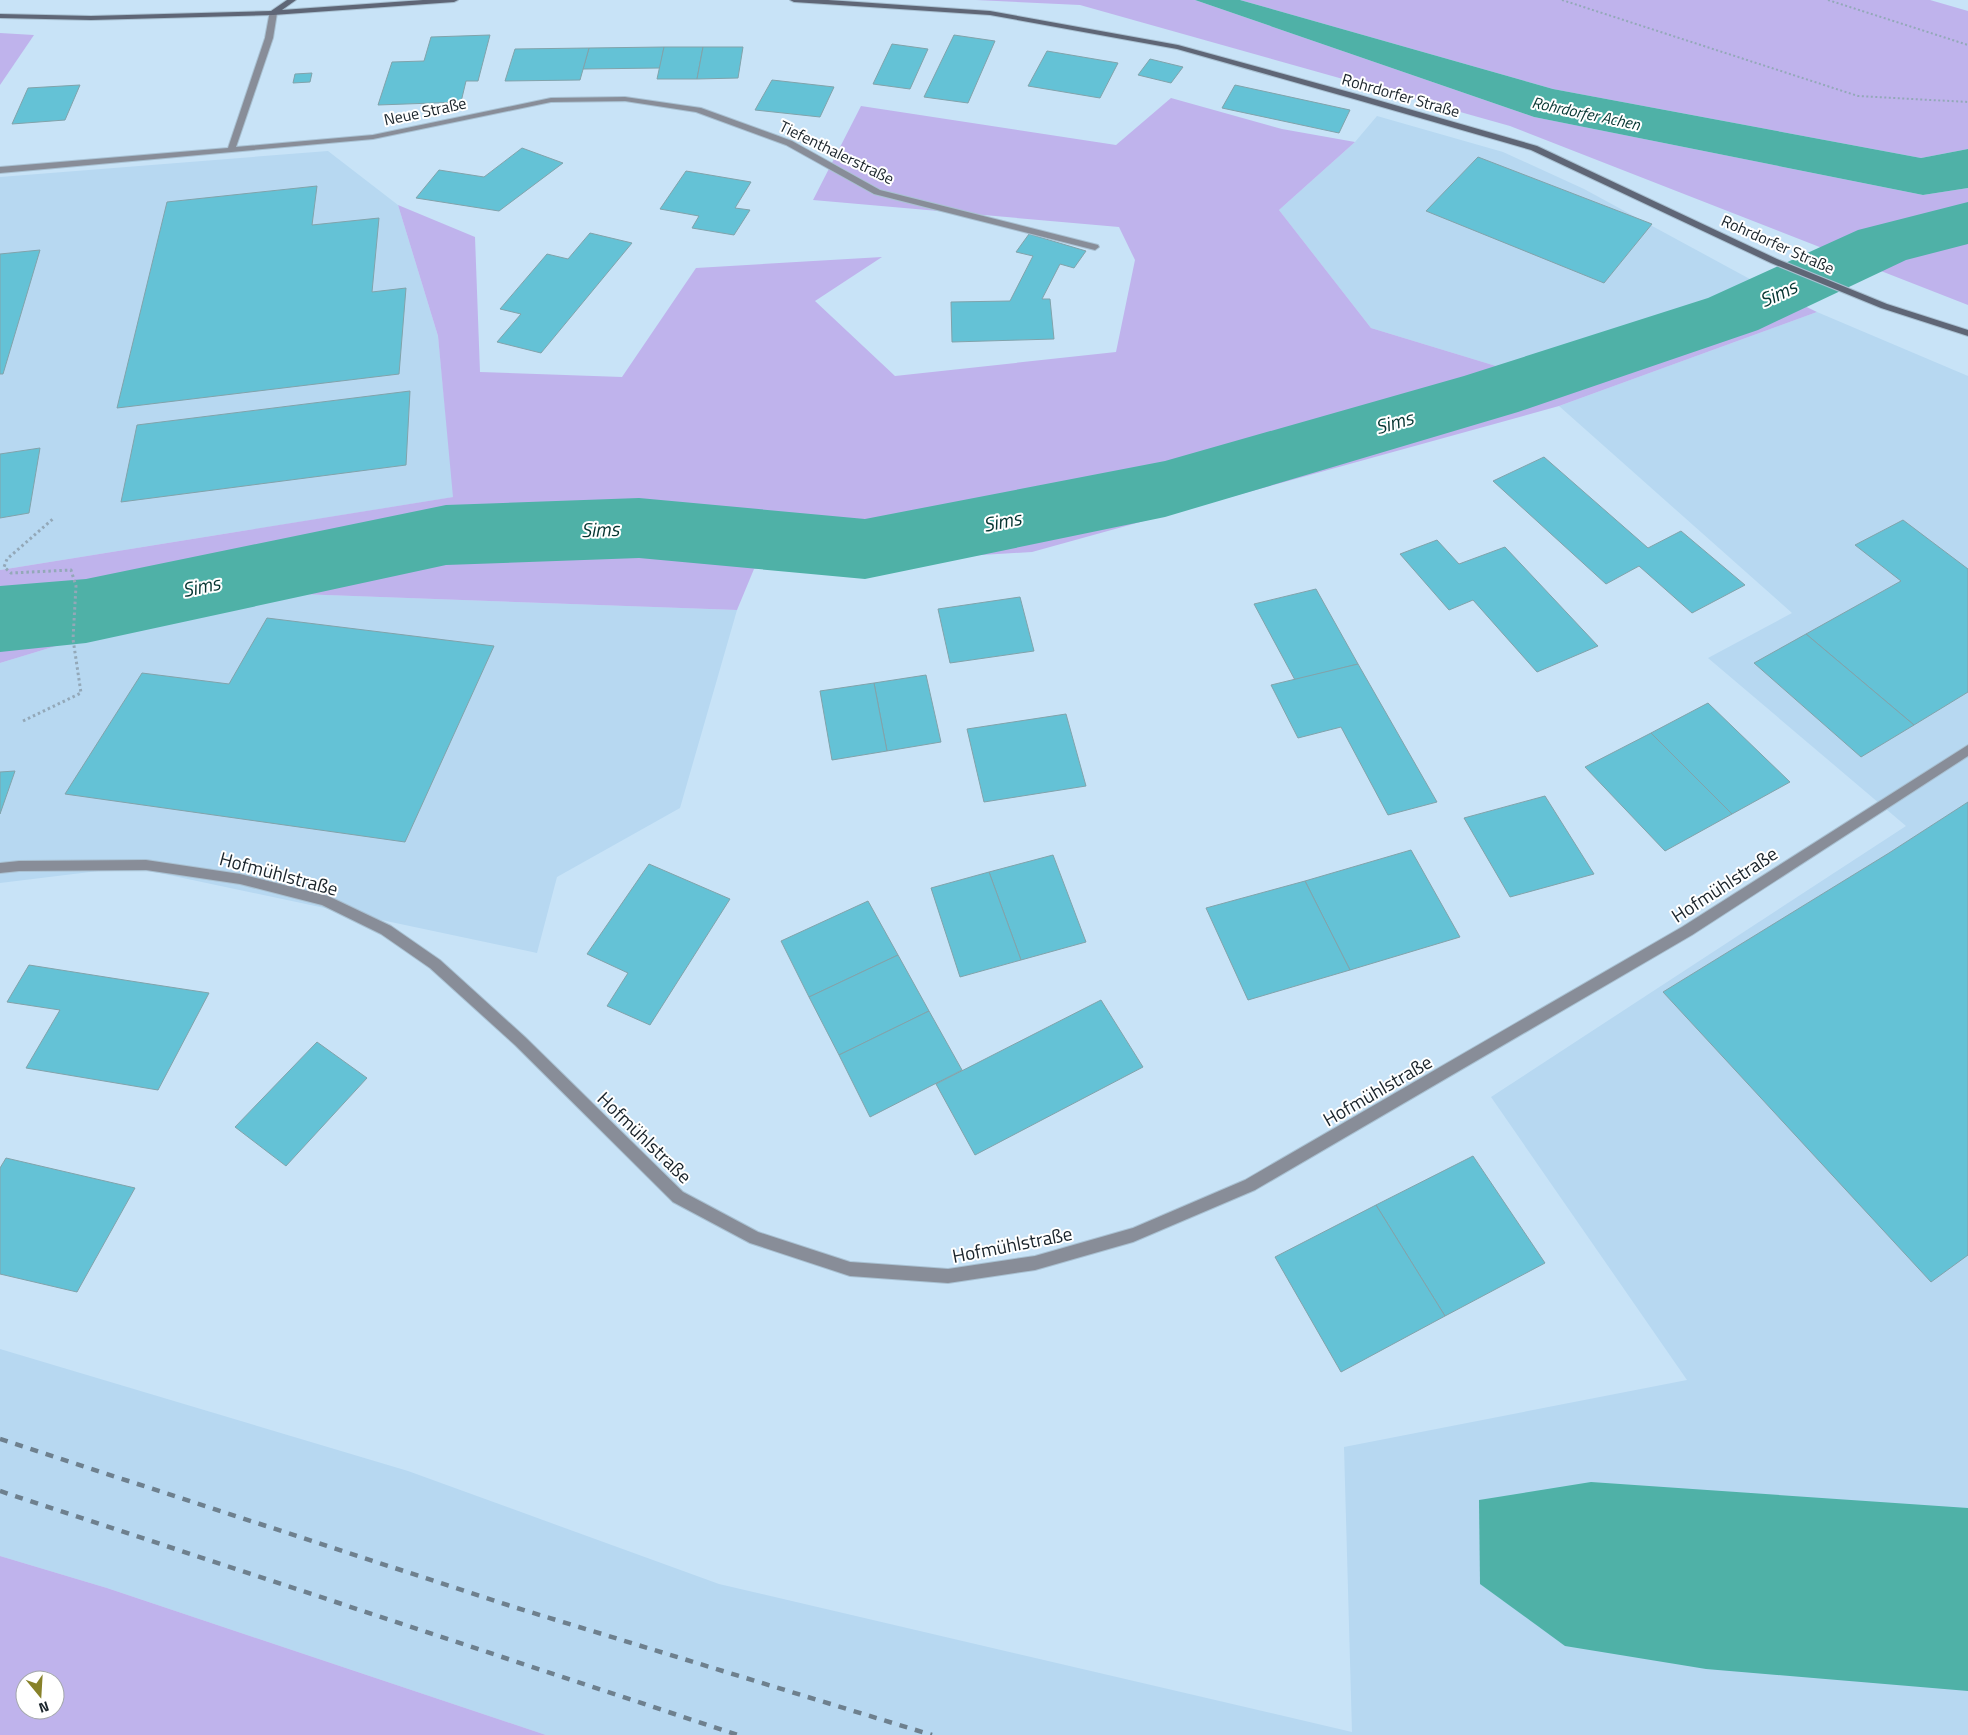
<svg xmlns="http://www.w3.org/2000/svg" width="1968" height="1735" viewBox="0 0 1968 1735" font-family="'Titillium Web',sans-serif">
<rect width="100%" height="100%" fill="#c8e3f7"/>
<g fill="#b7d8f1">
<polygon points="1377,116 1503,152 1584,189 1759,284 1496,366 1371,328 1279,210 1355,142"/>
<polygon points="328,151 398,205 438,336 454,497 0,570 0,177"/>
<polygon points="1817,312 1968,376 1968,1735 546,1735 107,1588 0,1556 0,1349 408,1471 719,1584 1352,1732 1344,1447 1687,1380 1491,1097 1906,826 1708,658 1792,613 1559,406"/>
<polygon points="271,593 737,610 680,808 557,877 537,953 131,867 0,883 0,663 112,629"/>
</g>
<g fill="#bfb3ec" fill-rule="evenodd">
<polygon points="976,0 1195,0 1534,117 1923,195 1968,188 1968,305 1510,126 1080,5"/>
<polygon points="1240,0 1930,0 1968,11 1968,149 1921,158 1553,89"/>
<polygon points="0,33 34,35 0,85"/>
<polygon points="1171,98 1282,129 1355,142 1279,210 1371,328 1496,366 1759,284 1817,312 1559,406 1032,552 754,569 737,610 271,593 112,629 0,663 0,570 453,497 438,336 398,205 475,237 480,372 622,377 696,268 882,257 815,301 895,376 1116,352 1135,260 1119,227 813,200 861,106 1116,145"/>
<path d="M 0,1556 L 107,1588 L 546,1735 L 0,1735 ZM 25,1680 L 55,1680 L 55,1710 L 25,1710 Z"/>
</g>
<g fill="#4fb1a7">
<polygon points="1195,0 1240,0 1553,89 1921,158 1968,149 1968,188 1923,195 1534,117"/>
<polygon points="1591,1482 1968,1508 1968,1691 1706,1669 1565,1646 1480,1584 1479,1500"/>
</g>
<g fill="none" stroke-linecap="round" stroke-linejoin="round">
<polygon fill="#4fb1a7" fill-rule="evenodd" points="1968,202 1968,244 1906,260 1758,330 1518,412 1165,517 865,579 639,558 446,565 86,643 0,652 0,586 86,579 446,505 639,498 865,519 1165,461 1464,376 1708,298 1858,230"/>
</g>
<g fill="#64c2d6" stroke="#81a3ab">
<polygon points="490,35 478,81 466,81 461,102 378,105 392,62 424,61 431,37"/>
<polygon points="954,35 995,41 968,103 924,97"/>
<polygon points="892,44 928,49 910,89 873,84"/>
<polygon points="664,47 660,68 583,69 589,48"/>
<polygon points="664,47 703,47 697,79 657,79"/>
<polygon points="703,47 743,47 738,78 697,79"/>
<polygon points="589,48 580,80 505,81 515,49"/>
<polygon points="1047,51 1118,63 1100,98 1028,86"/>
<polygon points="1150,59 1183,67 1171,83 1138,75"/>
<polygon points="312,73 310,82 293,83 295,74"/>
<polygon points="772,80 834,87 820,117 755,110"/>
<polygon points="80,85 65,120 12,124 28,88"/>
<polygon points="1235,85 1350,110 1339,133 1222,108"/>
<polygon points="522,148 563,163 499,211 416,198 439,170 484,177"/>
<polygon points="1478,157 1652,224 1604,283 1426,211"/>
<polygon points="686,171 751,182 735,208 750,210 734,235 692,228 699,216 660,209"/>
<polygon points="317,186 312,225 379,218 372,292 406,288 399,374 117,408 167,202"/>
<polygon points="590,233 632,243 541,353 497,342 521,314 500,309 547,254 568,259"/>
<polygon points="1029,234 1086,251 1074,268 1060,264 1042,299 1050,299 1054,339 952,342 951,302 1010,301 1033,256 1016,252"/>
<polygon points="40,250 3,374 0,374 0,254"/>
<polygon points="410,391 406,465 121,502 137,425"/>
<polygon points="40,448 29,513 0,518 0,454"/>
<polygon points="1544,457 1648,548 1681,531 1745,585 1692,613 1639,566 1606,584 1493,481"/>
<polygon points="1903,520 1968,569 1968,692 1914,725 1806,634 1901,581 1855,545"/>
<polygon points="1437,540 1459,564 1505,547 1598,646 1537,672 1473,600 1449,610 1400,554"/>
<polygon points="1316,589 1358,664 1295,680 1254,604"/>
<polygon points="1020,597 1034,651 950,663 938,609"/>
<polygon points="267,618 494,646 405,842 65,794 142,673 229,684"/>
<polygon points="1806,634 1914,725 1861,757 1754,663"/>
<polygon points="1358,664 1437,802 1388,815 1341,727 1298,738 1271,685"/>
<polygon points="926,675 941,742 887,751 874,683"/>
<polygon points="874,683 887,751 832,760 820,691"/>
<polygon points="1708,703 1790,782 1732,814 1651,733"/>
<polygon points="1066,714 1086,786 984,802 967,729"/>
<polygon points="1651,733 1732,814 1665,851 1585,767"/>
<polygon points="15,771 0,814 0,772"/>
<polygon points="1545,796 1594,874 1510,897 1464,818"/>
<polygon points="1968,802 1968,1255 1931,1282 1663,992 1889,853"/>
<polygon points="1411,850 1460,937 1350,970 1305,881"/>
<polygon points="1053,855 1086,942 1021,960 989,872"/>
<polygon points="649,864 730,899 650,1025 607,1006 628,973 587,954"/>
<polygon points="989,872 1021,960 960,977 931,888"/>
<polygon points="1305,881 1350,970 1248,1000 1206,908"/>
<polygon points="868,901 898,955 809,997 781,941"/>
<polygon points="898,955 929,1011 839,1055 809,997"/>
<polygon points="29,965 137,982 209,993 158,1090 26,1068 60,1010 7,1002"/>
<polygon points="1101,1000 1143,1067 975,1155 936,1084"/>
<polygon points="929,1011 962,1070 870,1117 839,1055"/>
<polygon points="317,1042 367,1078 286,1166 235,1127"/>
<polygon points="1473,1156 1545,1263 1445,1316 1376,1205"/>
<polygon points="6,1158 135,1188 77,1292 0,1274 0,1168"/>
<polygon points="1376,1205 1445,1316 1341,1372 1275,1257"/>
</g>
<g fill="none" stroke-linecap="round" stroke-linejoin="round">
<g stroke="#a9c1d2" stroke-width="2">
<g id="minor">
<polygon points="270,11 277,13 273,38 236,147 373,135 551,98 625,97 701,108 792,141 880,190 1098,245 1099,247 1095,250 874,194 786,145 696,112 625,101 551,102 373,139 0,173 0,167 228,148 265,38"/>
<polygon points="1968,745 1968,756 1692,935 1255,1190 1133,1242 1035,1270 948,1283 850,1276 750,1243 673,1202 515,1045 430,968 381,934 322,905 240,884 146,870 19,871 0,873 0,863 19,861 146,860 240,874 328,896 391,926 440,960 525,1037 683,1192 758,1232 850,1262 948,1269 1035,1256 1133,1228 1245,1180 1682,927"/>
</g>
</g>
<g stroke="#a9c1d2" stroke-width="2">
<g id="secondary">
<polygon points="287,0 296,0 282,10 423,0 458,0 454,2 273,15 91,20 0,18 0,14 91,16 271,11"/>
<polygon points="790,0 828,0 990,11 1178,45 1360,95 1537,146 1777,259 1887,304 1968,330 1968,336 1881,308 1771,263 1531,150 1354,99 1177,49 990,15 794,2"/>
</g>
</g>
<g stroke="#93a8b8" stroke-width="2" stroke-dasharray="2 2.5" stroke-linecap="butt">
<polyline points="1562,0 1858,96 1968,102"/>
<polyline points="1828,0 1968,45"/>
</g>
<polyline stroke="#93a8b8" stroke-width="3" stroke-dasharray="2.5 3" stroke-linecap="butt" points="23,721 81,693 73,639 76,586 71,570 11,573 4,567 7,559 54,518"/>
<use href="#minor" fill="#888d98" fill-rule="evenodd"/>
<use href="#secondary" fill="#5f6676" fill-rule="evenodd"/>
<g stroke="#6e808e" stroke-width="4.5" stroke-dasharray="8 8" stroke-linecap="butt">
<polyline points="0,1439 517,1608 932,1735"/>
<polyline points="0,1491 738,1735"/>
</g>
</g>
<g text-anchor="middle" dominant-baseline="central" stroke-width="4" stroke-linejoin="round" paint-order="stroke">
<g font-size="16" fill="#1a242b" stroke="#fff">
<text transform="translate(1401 95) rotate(16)">Rohrdorfer Straße</text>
<text transform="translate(425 111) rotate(-12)">Neue Straße</text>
<text transform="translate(837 152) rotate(26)">Tiefenthalerstraße</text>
<text transform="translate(1778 244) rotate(24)">Rohrdorfer Straße</text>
</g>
<g font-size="16" font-style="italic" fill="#053531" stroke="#fff">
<text transform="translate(1586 113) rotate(12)">Rohrdorfer Achen</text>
</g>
<g font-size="19" fill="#1a242b" stroke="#fff">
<text transform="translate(279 873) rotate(15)">Hofmühlstraße</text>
<text transform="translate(1724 884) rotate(-33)">Hofmühlstraße</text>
<text transform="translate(1377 1090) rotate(-30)">Hofmühlstraße</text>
<text transform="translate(645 1137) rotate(44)">Hofmühlstraße</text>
<text transform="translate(1012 1244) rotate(-11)">Hofmühlstraße</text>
</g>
<g font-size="20" font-style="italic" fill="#053531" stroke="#fff">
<text transform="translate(1778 293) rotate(-25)">Sims</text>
<text transform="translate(1394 422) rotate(-16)">Sims</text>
<text transform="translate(1002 521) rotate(-11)">Sims</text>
<text transform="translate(600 529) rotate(-2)">Sims</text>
<text transform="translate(201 586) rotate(-12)">Sims</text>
</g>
</g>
<g transform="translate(40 1695) rotate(162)"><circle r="24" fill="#ffffff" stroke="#a3a7aa"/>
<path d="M0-4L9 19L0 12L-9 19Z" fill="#878129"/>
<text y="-8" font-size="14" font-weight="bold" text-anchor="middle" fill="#1a242b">N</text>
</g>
</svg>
